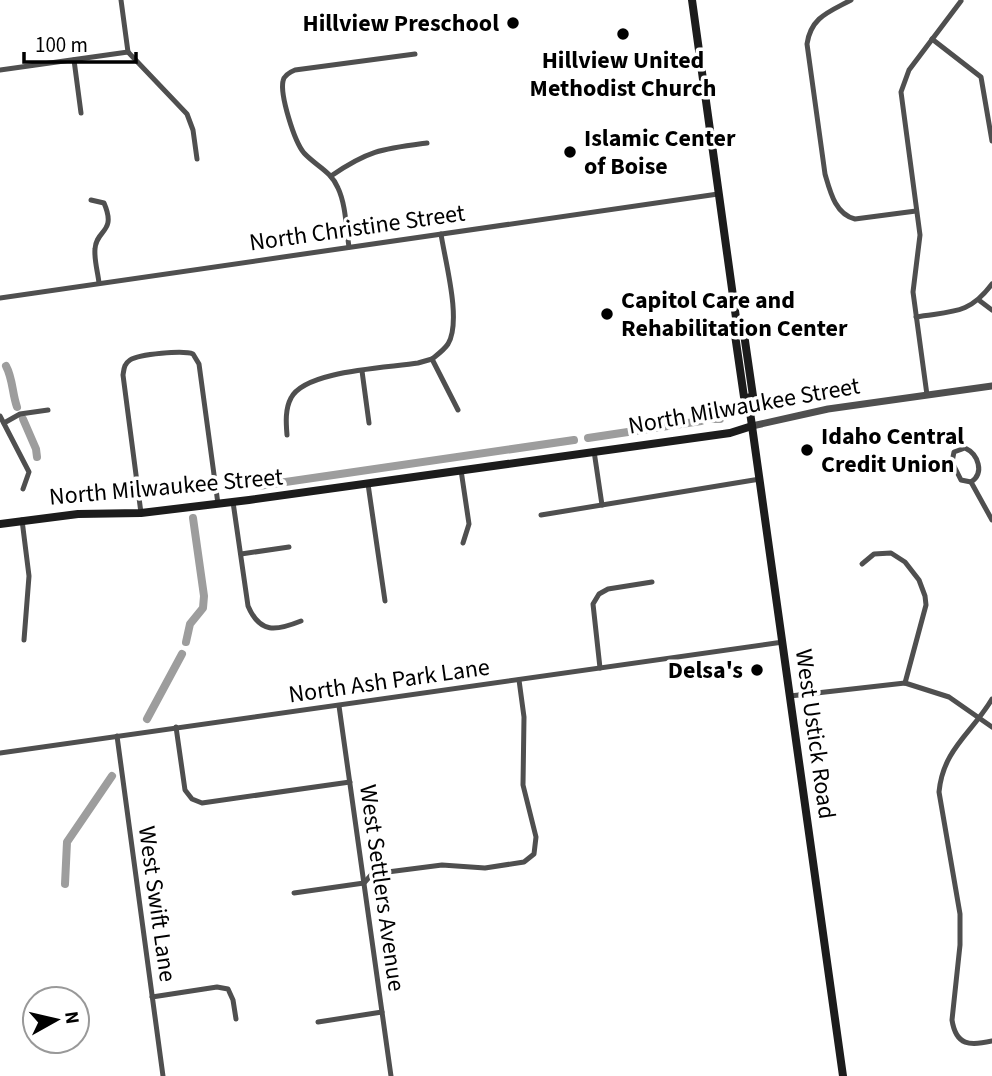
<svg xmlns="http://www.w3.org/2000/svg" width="992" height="1076" viewBox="0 0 992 1076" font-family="'Source Sans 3',sans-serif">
<rect width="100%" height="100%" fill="#fff"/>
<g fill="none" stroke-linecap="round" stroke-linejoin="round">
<g stroke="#9d9d9d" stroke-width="8">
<path d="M 6,366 C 13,379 12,393 17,407"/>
<polyline points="23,419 36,449 37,457"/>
<polyline points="714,419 720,419"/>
<polyline points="588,438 701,421"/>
<polyline points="258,486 574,440"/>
<polyline points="186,642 190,624 203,608 204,596 193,518"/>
<polyline points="147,719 182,654"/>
<polyline points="65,884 67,842 112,776"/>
</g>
<g stroke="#4f4f4f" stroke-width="5">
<polyline points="121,0 128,52"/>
<path d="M 851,0 C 829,12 811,17 807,44 L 825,174 C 830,191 835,214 855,219 L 916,211"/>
<polyline points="932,39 981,77 992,141"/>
<polyline points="128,52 187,114 193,130 197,159"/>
<polyline points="74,60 81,113"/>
<polyline points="0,70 128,52"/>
<path d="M 331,176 C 369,150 382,149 427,143"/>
<path d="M 91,200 L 104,203 C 117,233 96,229 95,249 C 94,260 98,273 99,283"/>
<path d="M 441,234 C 445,261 462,321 448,344 C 444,350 437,355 432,359 L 458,410"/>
<path d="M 349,247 C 346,228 346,205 338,188 C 331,171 316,166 304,153 C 294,141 280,95 283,81 C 284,75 290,72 295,70 L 415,54"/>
<polyline points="0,298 718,194"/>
<polyline points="980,301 992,310"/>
<path d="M 916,317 C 952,311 969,315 992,284"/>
<polyline points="362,371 369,423"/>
<polyline points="927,395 913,292 920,235 901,92 909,70 961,1"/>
<polyline points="0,416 29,472 23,489"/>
<polyline points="4,423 20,414 48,410"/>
<path d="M 287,435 C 286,423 285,409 291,398 C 305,370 389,368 418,363 L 432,359"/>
<path d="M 965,448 C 978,454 985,473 971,482 L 961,480 L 952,462 L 954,452 Z"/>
<polyline points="594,451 602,505"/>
<polyline points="461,470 469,524 463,543"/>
<polyline points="971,482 992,520"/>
<polyline points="368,484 385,601"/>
<path d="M 233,502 L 248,606 C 260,634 276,631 301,621"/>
<path d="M 141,513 L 123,375 C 124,369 124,364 130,360 C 139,354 184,350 193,354 L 199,364 L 218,504"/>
<polyline points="541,515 760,479"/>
<polyline points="22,520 29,576 24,640"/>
<polyline points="241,554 289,547"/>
<polyline points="862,564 874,554 891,553 905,562 919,580 925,596 926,605 905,683"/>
<polyline points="600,668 593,604 599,594 608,589 652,582"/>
<polyline points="790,696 905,683 949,697 992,727"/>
<path d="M 992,699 C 972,733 943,749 939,792 L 960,914 L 960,945 L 952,1020 C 956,1046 970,1046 992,1041"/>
<polyline points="339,706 391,1076"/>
<polyline points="176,727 185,790 192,799 202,803 350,782"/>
<polyline points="117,736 163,1076"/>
<polyline points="0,753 783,642"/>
<polyline points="294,893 364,883 372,874 442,865 485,868 524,862 534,854 536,837 523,785 524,717 519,680"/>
<polyline points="152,997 217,987 228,989 233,1000 236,1019"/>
<polyline points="318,1022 382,1012"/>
</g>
<polyline stroke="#4f4f4f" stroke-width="7" points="752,426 828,409 992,386"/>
<g stroke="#1c1c1c" stroke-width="8">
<polyline points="692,0 737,325 734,328 744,397 748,398 752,426 843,1076"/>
<polyline points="737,325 743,327 753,396 748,398"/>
<polyline points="0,524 78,514 141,513 249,500 730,433 752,426"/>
</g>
</g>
<g fill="#000" stroke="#fff" stroke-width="2.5">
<circle cx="513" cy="23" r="7"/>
<circle cx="623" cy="34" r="7"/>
<circle cx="570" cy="152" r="7"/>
<circle cx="607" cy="314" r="7"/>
<circle cx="807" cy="450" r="7"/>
<circle cx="757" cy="670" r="7"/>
</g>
<g text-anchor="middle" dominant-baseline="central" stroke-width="7" stroke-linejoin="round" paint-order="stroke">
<g font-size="24" font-weight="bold" fill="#000" stroke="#fff" text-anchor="start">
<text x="499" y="23" text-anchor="end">Hillview Preschool</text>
<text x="623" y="60" text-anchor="middle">Hillview United<tspan x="623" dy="28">Methodist Church</tspan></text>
<text x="584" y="138">Islamic Center<tspan x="584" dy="28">of Boise</tspan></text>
<text x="621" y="300">Capitol Care and<tspan x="621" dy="28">Rehabilitation Center</tspan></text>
<text x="821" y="436">Idaho Central<tspan x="821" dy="28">Credit Union</tspan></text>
<text x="743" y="670" text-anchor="end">Delsa's</text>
</g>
<g font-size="24" fill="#000" stroke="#fff">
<text transform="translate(357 228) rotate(-8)">North Christine Street</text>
<text transform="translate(744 406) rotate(-10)">North Milwaukee Street</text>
<text transform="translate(166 487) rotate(-5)">North Milwaukee Street</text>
<text transform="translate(389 681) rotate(-8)">North Ash Park Lane</text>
<text transform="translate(815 734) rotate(82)">West Ustick Road</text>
<text transform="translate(382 888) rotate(82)">West Settlers Avenue</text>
<text transform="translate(157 904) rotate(82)">West Swift Lane</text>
</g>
</g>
<g transform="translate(56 1020) rotate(82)"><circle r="33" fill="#ffffff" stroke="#999999" stroke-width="2"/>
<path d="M0-5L12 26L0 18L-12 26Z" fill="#000000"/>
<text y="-10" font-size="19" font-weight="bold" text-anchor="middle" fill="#000000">N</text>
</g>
<path d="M24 52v10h112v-10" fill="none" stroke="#000000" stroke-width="3.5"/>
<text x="35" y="52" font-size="21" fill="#000000" stroke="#ffffff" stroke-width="5" paint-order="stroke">100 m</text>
</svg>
